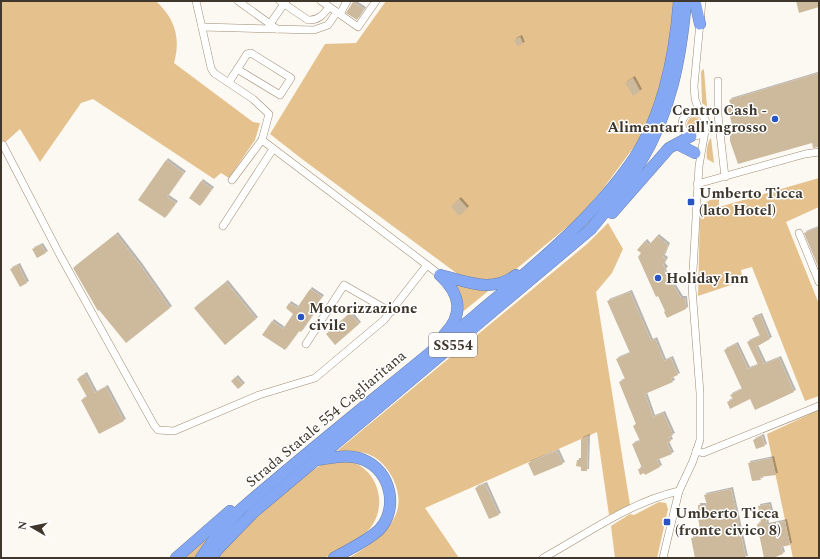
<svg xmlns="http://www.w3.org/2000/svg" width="820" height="559" viewBox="0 0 820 559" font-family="Spectral,serif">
<defs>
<filter id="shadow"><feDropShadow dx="2" dy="-2" stdDeviation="0" flood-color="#0004"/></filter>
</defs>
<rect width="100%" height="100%" fill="#fcf8f2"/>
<g fill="#e5c28d">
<path d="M 1,1 L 156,1 C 175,19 181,38 174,63 L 253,122 L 260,123 L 255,140 L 229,178 L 221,173 L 214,179 L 93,99 L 81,103 L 40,162 L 20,129 L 1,146 Z"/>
<path d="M 386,1 L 674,1 L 673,26 L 662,83 L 645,128 L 639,140 L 602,190 L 578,218 L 509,275 C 492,282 477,280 459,275 L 302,159 L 270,134 L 325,44 L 356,43 Z"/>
<polygon points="703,69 704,70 707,107 702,103 701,72"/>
<circle cx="694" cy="124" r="7"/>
<path d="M 711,138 L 714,163 L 707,159 C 706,153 707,142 711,138 Z"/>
<path d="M 819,178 L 819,207 L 786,222 L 819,304 L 819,396 L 805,401 L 752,267 L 741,270 L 743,281 L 698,296 L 700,209 C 705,201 711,199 719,198 L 719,207 Z"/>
<path d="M 608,223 L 623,249 L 612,273 L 596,292 L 630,505 L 609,515 L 597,432 L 425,508 L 459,558 L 349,558 C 367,547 388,533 396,514 C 405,493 389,462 368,454 C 359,451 347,451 337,451 L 587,244 Z"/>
<polygon points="451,279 492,288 460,314"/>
<polygon points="819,410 819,558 793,558 767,434"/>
<path d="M 330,461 C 339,461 349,460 357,464 C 380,476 386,507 371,527 C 362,539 339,552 326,557 C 318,559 306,558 298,558 C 271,558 244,558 216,558 C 238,534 260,513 285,492 C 299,480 313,468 330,461 Z"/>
<polygon points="659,502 666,503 668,509 657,558 615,558 611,526 630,514 634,515"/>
<polygon points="217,529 196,558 184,558"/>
</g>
<g fill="#cdba9d" filter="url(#shadow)">
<polygon points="796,1 819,1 819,7 799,13"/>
<polygon points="353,2 364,9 357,20 346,13"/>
<polygon points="520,37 523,44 517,46 514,40"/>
<polygon points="819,73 819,147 813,148 812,143 738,164 730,141 730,133 734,132 727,106 731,105 729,100"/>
<polygon points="633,78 640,91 633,96 625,83"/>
<polygon points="166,160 184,173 167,197 176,203 165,218 138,200"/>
<polygon points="201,181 212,189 200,206 189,198"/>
<polygon points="459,199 467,208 459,216 451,207"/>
<polygon points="819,227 819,269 804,233"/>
<polygon points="116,234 140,265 170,308 126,343 99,310 98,311 73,268"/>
<polygon points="657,236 668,245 663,257 666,259 663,265 666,268 664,271 681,298 685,298 686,309 667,318 664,312 665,311 658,296 656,297 638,257 641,253 637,250 645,241 649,245"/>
<polygon points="41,245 46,253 37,258 32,249"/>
<polygon points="18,265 27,283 20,287 10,269"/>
<polygon points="226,282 256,319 225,345 194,308"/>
<polygon points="310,289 322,297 317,304 319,306 301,332 299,331 285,350 262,335 272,321 283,329 293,314 286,308 289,303 297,308"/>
<polygon points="630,292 651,341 655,339 664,361 671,358 678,375 671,378 673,382 645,394 653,417 663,413 673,435 669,437 671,441 667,443 672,454 657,460 660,467 645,475 644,473 640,475 638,469 642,468 632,444 640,441 633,426 636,424 619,382 625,379 616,359 630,353 607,301"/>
<polygon points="350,313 359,324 335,345 326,334"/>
<polygon points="760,315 770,339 756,347 764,364 779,358 794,392 755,410 750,399 730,409 727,402 733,399 730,395 742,389 724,350 736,344 748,369 758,365 747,342 760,336 752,318"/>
<polygon points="85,374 95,393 106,387 124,421 99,434 81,400 87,397 77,379"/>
<polygon points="236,377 243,385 238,389 231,381"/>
<polygon points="588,436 587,471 581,471 581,467 576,466 577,460 581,460 581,439"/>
<polygon points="762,436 765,446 756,449 753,440"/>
<polygon points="557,451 563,464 534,476 528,463"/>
<polygon points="772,458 776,475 760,477 761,480 752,481 748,463"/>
<polygon points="485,484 499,515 489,519 475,488"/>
<polygon points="731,489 746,558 695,558 691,538 701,536 698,517 698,505 707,505 704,495"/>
<polygon points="769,504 771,512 765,513 767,525 785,521 790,545 781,547 783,554 773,558 764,558 757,524 761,523 758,506"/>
</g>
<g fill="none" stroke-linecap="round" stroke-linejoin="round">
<g stroke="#9f8c71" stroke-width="8">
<g id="minor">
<polyline points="196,1 211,68 214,73 253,99 269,114 262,140 232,180"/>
<polyline points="238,1 277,29"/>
<path d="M 280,1 L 308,20 C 318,21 324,14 329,7"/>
<polyline points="321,1 358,27 376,1"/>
<polyline points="340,14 347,1"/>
<polyline points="270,24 286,1"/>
<polyline points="202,27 314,30 328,25 337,12"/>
<polyline points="718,81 718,115 725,177"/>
<polyline points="229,82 247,54 251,53 291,78 280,95 237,69"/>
<circle cx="694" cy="124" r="12"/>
<polyline points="700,113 695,99 694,86 702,1"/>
<polyline points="262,140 427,265"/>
<polyline points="3,145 61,257 154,425 158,430 174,431 259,395 315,378 384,320 427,265 440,275"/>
<polyline points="697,184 805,154 819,152"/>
<polyline points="223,226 273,149"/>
<polyline points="799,233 819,282"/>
<polyline points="306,344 344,285 391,312"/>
<polyline points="696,451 703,453 819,406"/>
<path d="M 543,558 C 587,534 630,502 679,491"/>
<polyline points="663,558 679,491 693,461 700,440 700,393 692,288 699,166 705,131"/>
</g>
</g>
<g stroke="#6c80ad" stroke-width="12">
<g id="highway">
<polyline points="695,1 700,24"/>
<polyline points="677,144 695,153"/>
<polyline points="612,213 669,148 691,136"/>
<path d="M 440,275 C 466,281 492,294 516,275"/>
<path d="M 440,275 C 461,295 464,314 444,335"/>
<path d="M 316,460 C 332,458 349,453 364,460 C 391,471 399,509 379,530 C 366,542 349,549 334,558"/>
<polyline points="176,558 230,511"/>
<path d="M 201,558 L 215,538 L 240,510 C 317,443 398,380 477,314 C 533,267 593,219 635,157 C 664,112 675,54 679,1"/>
<path d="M 212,558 L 217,550 L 254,512 L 591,229 C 608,208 626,187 640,163 C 671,113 681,58 686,1"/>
</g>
</g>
<use href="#minor" stroke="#fff" stroke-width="7"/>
<use href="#highway" stroke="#84a8f3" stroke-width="11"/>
</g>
<g fill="#2955c4" stroke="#fff" stroke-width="1.5">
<circle cx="775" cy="119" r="4"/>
<rect x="687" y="198" width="8" height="8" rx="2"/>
<circle cx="658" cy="278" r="4"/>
<circle cx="301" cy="317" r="4"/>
<rect x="663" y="518" width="8" height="8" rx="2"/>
</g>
<g text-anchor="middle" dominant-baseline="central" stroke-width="3" stroke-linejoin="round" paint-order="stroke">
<rect fill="#fff" stroke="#79736b" stroke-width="1" x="429" y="333" width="48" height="24" rx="3"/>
<g font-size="14" font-weight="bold" fill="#3f372b">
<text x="453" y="345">SS554</text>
</g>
<g font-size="15" font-weight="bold" fill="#3f372b" stroke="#fff" text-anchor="start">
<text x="767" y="110" text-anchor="end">Centro Cash -<tspan x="767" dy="17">Alimentari all'ingrosso</tspan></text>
<text x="699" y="193">Umberto Ticca<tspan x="699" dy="17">(lato Hotel)</tspan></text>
<text x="666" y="278">Holiday Inn</text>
<text x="309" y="308">Motorizzazione<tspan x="309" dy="17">civile</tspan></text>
<text x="675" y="513">Umberto Ticca<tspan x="675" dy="17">(fronte civico 8)</tspan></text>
</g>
<g font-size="15" fill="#3f372b" stroke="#fff">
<text transform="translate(326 419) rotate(-40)">Strada Statale 554 Cagliaritana</text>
</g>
</g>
<rect width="820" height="559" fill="none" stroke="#3f372b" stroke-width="4"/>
<g transform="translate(32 527) rotate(279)" stroke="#ffffff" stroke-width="3" paint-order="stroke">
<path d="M0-3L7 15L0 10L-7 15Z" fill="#3f372b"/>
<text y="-6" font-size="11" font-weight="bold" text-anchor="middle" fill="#3f372b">N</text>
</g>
</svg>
